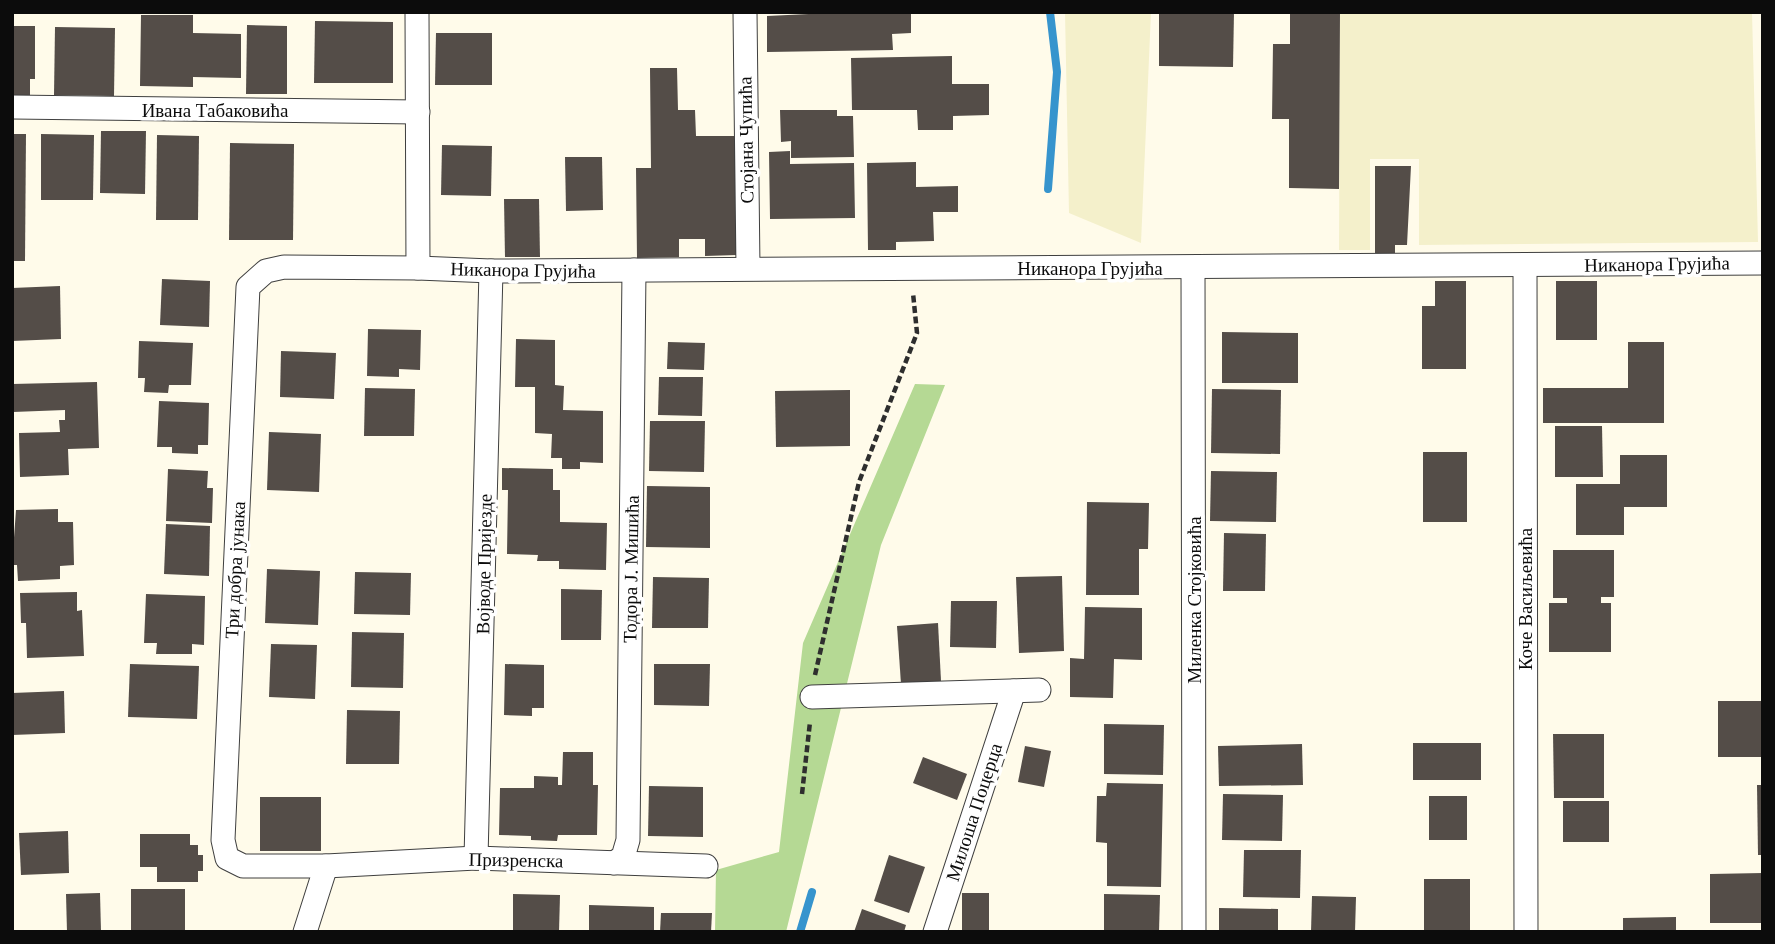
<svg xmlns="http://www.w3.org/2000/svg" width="1775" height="944" viewBox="0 0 1775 944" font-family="'Times New Roman',serif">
<rect width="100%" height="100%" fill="#fffbea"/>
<g fill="#f4f0cb">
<polygon points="1065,12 1151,12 1141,243 1069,213"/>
<polygon points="1340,12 1752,12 1758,242 1419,245 1419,159 1370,159 1370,250 1339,250"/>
</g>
<polygon fill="#b5d994" points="915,384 945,385 881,545 786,932 715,932 716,870 779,852 803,643"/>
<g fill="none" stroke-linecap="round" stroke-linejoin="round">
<g stroke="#3694cd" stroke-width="8">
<polyline points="1048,189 1057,72 1050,12"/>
<polyline points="800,932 812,892"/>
</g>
</g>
<g fill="#544d48">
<polygon points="850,12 911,12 911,33 892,34 893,50 767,52 767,16"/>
<polygon points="1159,12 1234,12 1233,67 1159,66"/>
<polygon points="1290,12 1340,12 1339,189 1289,188 1289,119 1272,119 1273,44 1290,44"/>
<polygon points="141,15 193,15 193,33 241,34 241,78 193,77 193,87 140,86"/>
<polygon points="315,21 393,22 393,83 314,83"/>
<polygon points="247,25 287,26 287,94 246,94"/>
<polygon points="12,26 35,26 35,79 30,79 30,95 12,95"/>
<polygon points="55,27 115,28 114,96 54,95"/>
<polygon points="436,33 492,33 492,85 435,85"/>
<polygon points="952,56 952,84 989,84 989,115 953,116 953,130 918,130 917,110 852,110 851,58"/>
<polygon points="650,68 677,68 678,110 695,110 696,136 735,136 737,255 705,256 705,239 679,239 679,257 637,258 636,168 651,168"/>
<polygon points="780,110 837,110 837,116 853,116 854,157 791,158 791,141 781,142"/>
<polygon points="101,131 146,131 145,194 100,193"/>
<polygon points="12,134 26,134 25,261 12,261"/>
<polygon points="41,134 94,135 93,200 41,200"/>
<polygon points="157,135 199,136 198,220 156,220"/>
<polygon points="230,143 294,144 293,240 229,240"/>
<polygon points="442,145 492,146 491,196 441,195"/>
<polygon points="790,151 790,164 854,163 855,218 770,219 769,152"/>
<polygon points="565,157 602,157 603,210 566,211"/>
<polygon points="916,162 916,187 958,186 958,212 933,212 934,241 896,242 896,250 868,250 867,163"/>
<polygon points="1375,166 1411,166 1407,245 1395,245 1395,255 1375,255"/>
<polygon points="504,199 539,199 540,257 505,257"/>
<polygon points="162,279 210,281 209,327 160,325"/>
<polygon points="1435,281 1466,281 1466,369 1422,369 1422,306 1435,306"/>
<rect x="1556" y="281" width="41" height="59"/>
<polygon points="60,286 61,339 12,341 12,288"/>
<polygon points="368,329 421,330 420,370 399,369 399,377 367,376"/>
<polygon points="1222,332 1298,333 1298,383 1222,383"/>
<polygon points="516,339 555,340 555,385 564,386 563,410 603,411 603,463 580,462 580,469 562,469 562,458 551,458 552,434 535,433 535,387 515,387"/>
<polygon points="139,341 193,343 191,385 169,385 168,393 144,392 145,378 138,378"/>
<polygon points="668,342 705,343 704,370 667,369"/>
<polygon points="1628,342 1664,342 1664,423 1543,423 1543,388 1628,388"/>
<polygon points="281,351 336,353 334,399 280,397"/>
<polygon points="659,377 703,377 702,416 658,415"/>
<polygon points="97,382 99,448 68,449 69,475 20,477 19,433 60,432 59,420 65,420 65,410 13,412 12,384"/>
<polygon points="365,388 415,389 414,436 364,436"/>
<polygon points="1212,389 1281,390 1280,454 1211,453"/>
<polygon points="850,390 850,446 776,447 775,391"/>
<polygon points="159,401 209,403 208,445 198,445 198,454 172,453 172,447 157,447"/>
<polygon points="650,421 705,421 704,472 649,471"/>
<polygon points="1555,426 1602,426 1603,477 1555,477"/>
<polygon points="269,432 321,434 319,492 267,490"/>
<rect x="1423" y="452" width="44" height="70"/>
<polygon points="1620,455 1667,455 1667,507 1624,507 1624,535 1576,535 1576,484 1620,484"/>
<polygon points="502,468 553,469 553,490 560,490 560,522 607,523 606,570 559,569 559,561 537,561 538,555 507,554 508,490 502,490"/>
<polygon points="168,469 208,471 207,488 213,488 212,523 166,521"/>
<polygon points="1211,471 1277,472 1276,522 1210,521"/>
<polygon points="647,486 710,487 710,548 646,547"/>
<polygon points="1087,502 1149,503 1148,549 1139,549 1139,595 1086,595"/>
<polygon points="58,509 58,522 73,522 74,565 60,566 60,579 18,581 17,565 12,565 16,510"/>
<polygon points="166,524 210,526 209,576 164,574"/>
<polygon points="1224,533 1266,534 1265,591 1223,591"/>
<polygon points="1553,550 1614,550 1614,597 1601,597 1601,603 1611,603 1611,652 1549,652 1549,603 1567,603 1567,598 1553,598"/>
<polygon points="267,569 320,571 318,625 265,623"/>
<polygon points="355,572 411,573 410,615 354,614"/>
<polygon points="1062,576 1064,651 1019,653 1016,577"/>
<polygon points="653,577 709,578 708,628 652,628"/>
<polygon points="561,589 602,590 601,640 561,640"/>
<polygon points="77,592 77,611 82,610 84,656 27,658 26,623 21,623 20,593"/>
<polygon points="146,594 205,596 204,645 192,644 192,654 156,654 157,643 144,643"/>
<polygon points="951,601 997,601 996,648 950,647"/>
<polygon points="1085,607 1142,608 1142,660 1114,659 1113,698 1070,697 1070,658 1084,659"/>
<polygon points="938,623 941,681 901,684 897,626"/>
<polygon points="352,632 404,633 403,688 351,687"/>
<polygon points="271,644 317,645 315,699 269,697"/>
<polygon points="130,664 199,666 197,719 128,717"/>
<polygon points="505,664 544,665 544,708 532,708 532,716 504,715"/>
<polygon points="654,664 710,664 709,706 654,705"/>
<polygon points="64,691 65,733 12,735 12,693"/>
<rect x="1718" y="701" width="45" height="56"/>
<polygon points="347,710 400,711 399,764 346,764"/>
<polygon points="1104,724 1164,725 1163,775 1104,774"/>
<polygon points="1553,734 1604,734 1604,798 1554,798"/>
<rect x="1413" y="743" width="68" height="37"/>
<polygon points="1302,744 1303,785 1219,786 1218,746"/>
<polygon points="1025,746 1051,751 1044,787 1018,782"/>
<polygon points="563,752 593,752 593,785 598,785 597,835 558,835 557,841 531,840 531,836 499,835 500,788 534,788 534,776 558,777 558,785 562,785"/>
<polygon points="923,757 967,774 957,800 913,783"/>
<polygon points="1107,783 1163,784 1161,887 1107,886 1107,843 1096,842 1097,796 1106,796"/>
<polygon points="1757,785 1763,785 1763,855 1758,855"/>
<polygon points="649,786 703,787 703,837 648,836"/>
<polygon points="1223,794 1283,795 1282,841 1222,840"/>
<rect x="1429" y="796" width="38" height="44"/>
<rect x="260" y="797" width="61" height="54"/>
<rect x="1563" y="801" width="46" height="41"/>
<polygon points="68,831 69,873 21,875 19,833"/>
<polygon points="140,834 190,834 190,845 198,845 198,855 203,855 203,871 198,871 198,882 157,882 157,867 140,867"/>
<polygon points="1244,850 1301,850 1300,898 1243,897"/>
<polygon points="889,855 925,867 909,913 874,901"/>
<polygon points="1763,873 1763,923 1710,923 1710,874"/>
<rect x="1424" y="879" width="46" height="53"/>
<rect x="131" y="889" width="54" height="43"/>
<polygon points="100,893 101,932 67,932 66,894"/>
<rect x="962" y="893" width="27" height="39"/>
<polygon points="513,894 560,895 559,932 513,932"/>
<polygon points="1104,894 1160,895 1159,932 1104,932"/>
<polygon points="1312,896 1356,897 1355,932 1311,932"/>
<polygon points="589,905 654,907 654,932 589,932"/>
<polygon points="1219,908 1278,909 1278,932 1219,932"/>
<polygon points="862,909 906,925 904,932 854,932"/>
<polygon points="661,913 712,913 711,932 660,932"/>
<polygon points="1676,917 1676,932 1623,932 1623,918"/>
</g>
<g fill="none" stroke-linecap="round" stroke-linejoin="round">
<g stroke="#3f3f3f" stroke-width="25">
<g id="minor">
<polyline points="417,12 418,268 491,271 1763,263"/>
<polyline points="745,12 748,268"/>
<polyline points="12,107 418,112"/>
<polyline points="1525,266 1526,932"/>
<polyline points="418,268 284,267 266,271 248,287 223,840 227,858 243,866 326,866 476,858 706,866"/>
<polyline points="1193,268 1194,932"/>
<polyline points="812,697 1039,690"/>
<polyline points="476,858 491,271"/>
<polyline points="614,863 623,857 628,840 634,270"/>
<polyline points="305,932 326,866"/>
<polyline points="935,932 1014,691"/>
</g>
</g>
<g stroke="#2e2e2e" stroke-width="4.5" stroke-dasharray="7 3.5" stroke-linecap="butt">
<polyline points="815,675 859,482 917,333 913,293"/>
<polyline points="802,794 810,722"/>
</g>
<use href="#minor" stroke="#fff" stroke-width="23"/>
</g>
<g text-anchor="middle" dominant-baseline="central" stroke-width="7" stroke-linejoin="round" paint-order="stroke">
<g font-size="19" fill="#0c0c0c" stroke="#fff">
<text x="215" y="110">Ивана Табаковића</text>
<text transform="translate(746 140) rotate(-91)">Стојана Чупића</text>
<text transform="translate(1657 264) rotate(-1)">Никанора Грујића</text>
<text x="1090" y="268">Никанора Грујића</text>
<text transform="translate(523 270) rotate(1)">Никанора Грујића</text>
<text transform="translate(484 564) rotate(-89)">Војводе Пријезде</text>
<text transform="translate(631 569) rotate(-89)">Тодора Ј. Мишића</text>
<text transform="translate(235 570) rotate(-87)">Три добра јунака</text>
<text transform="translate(1525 599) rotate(-90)">Коче Васиљевића</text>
<text transform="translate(1194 600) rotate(-90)">Миленка Стојковића</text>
<text transform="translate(974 812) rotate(-72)">Милоша Поцерца</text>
<text transform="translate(516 860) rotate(1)">Призренска</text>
</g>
</g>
<rect width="1775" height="944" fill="none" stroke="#0c0c0c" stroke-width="28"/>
</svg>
